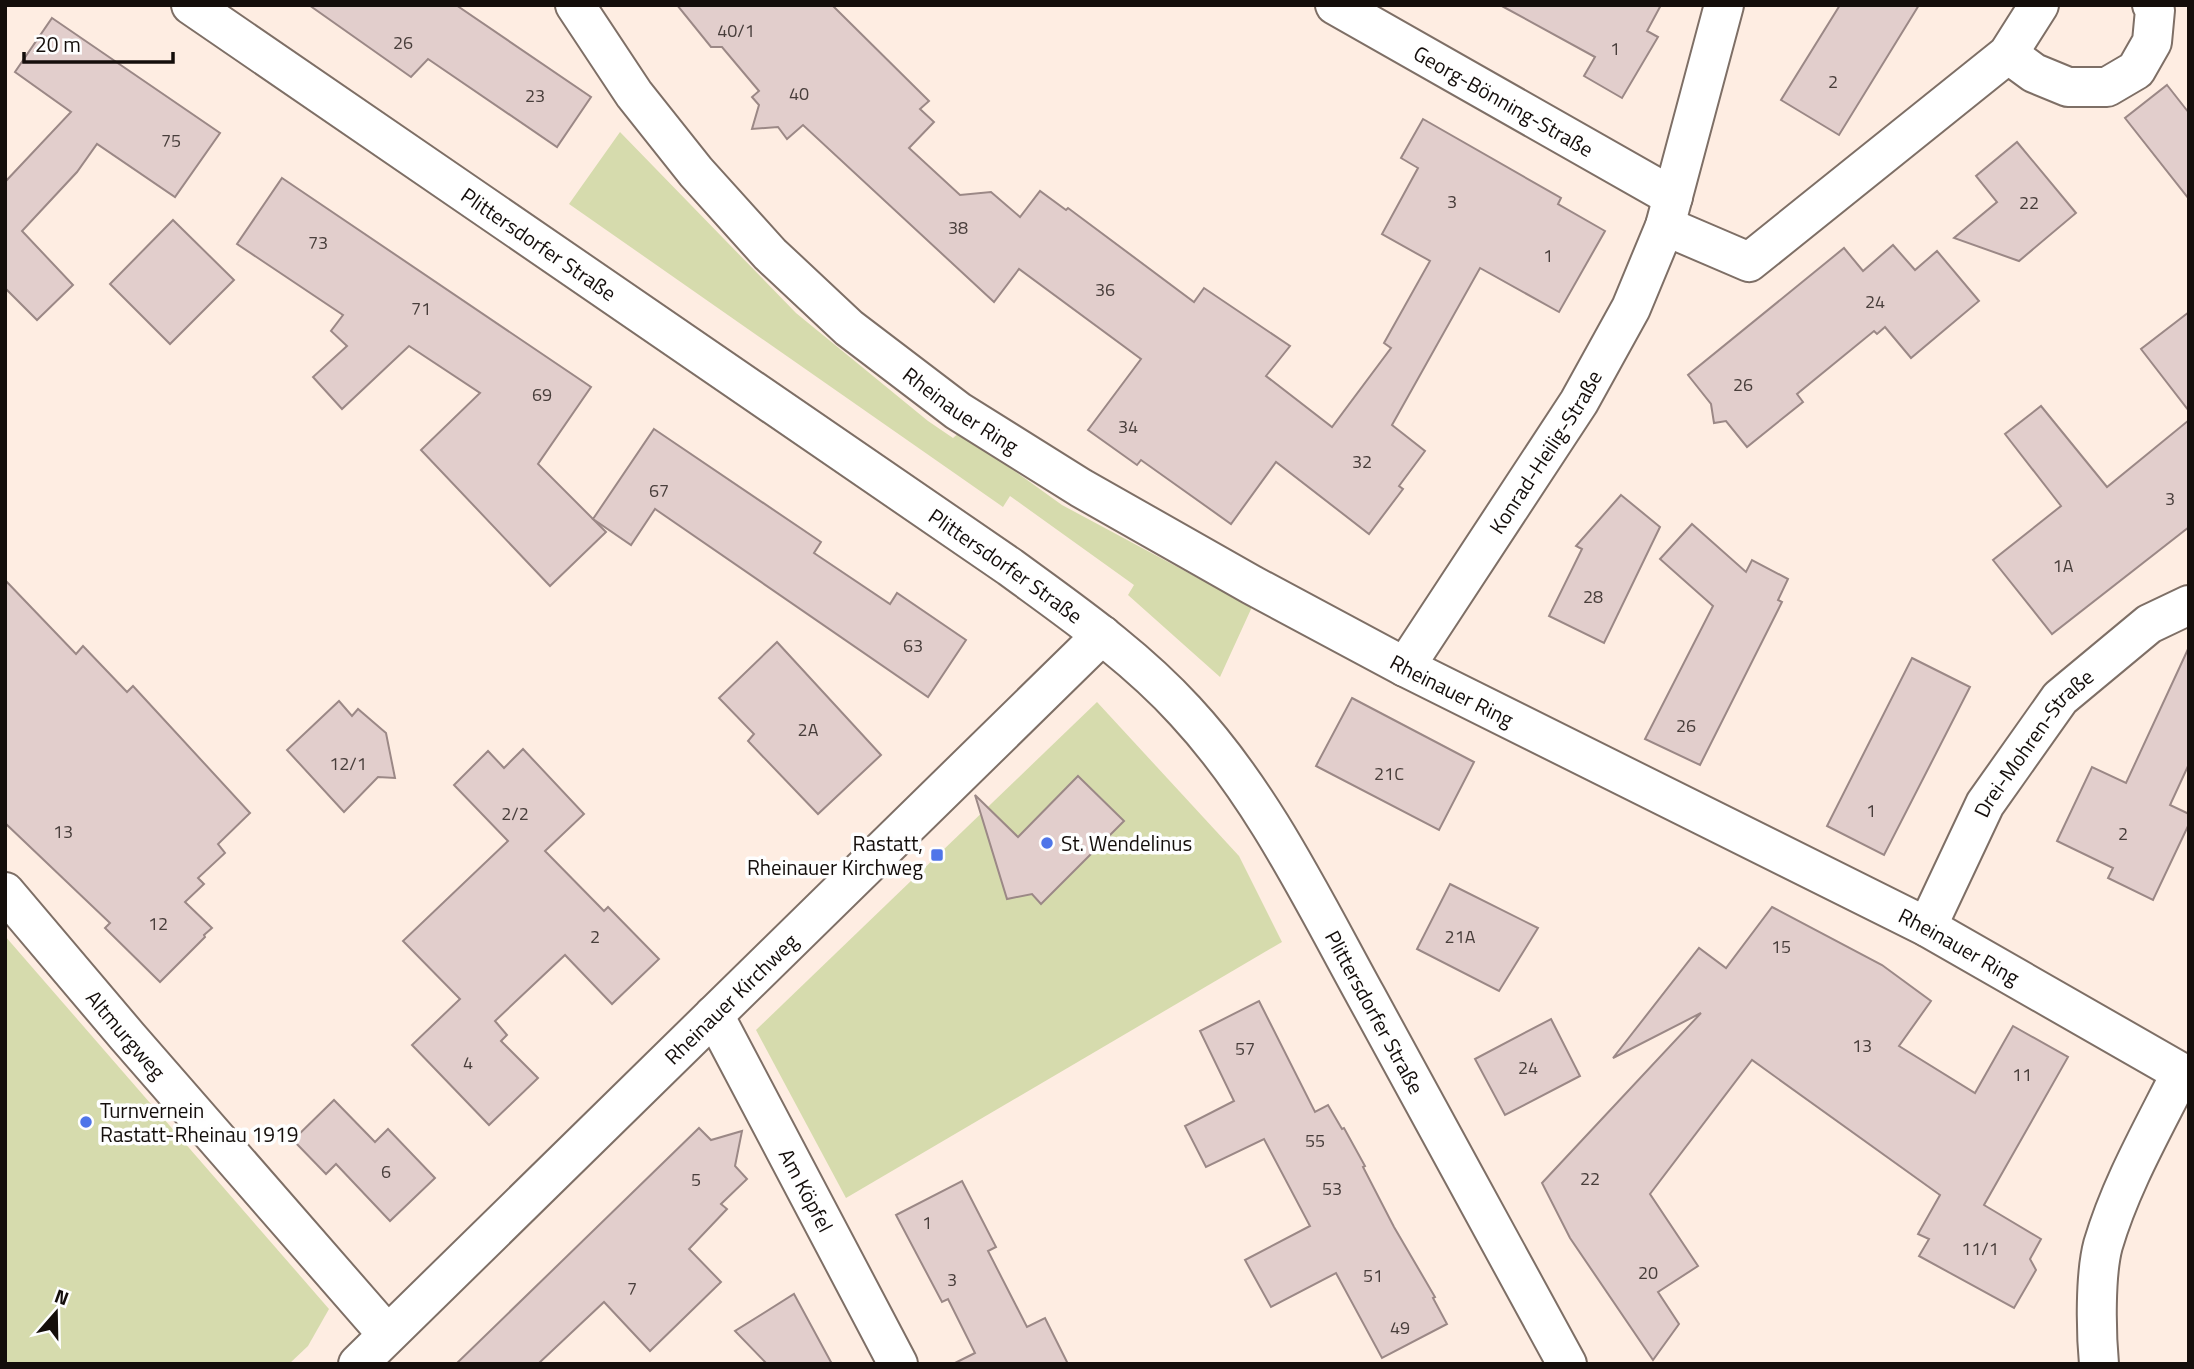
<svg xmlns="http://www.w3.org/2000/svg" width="2194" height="1369" viewBox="0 0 2194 1369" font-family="'Titillium Web',sans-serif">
<rect width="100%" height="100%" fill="#feede2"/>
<g fill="#d6dbad">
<polygon points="620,132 796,313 928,421 953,438 960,432 1062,505 1252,607 1220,677 1128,595 1134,585 1010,496 1003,507 569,204"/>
<polygon points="1097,702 1239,856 1282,942 846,1198 756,1030"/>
<polygon points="5,936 329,1309 308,1346 289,1364 5,1364"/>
</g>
<g fill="#e2cecc" stroke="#9b8886" stroke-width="2">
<polygon points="309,5 456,5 591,97 557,147 428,59 411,77"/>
<polygon points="677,5 832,5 929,101 920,109 934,122 909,148 960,195 991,192 1020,217 1040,191 1066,210 1068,208 1194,302 1204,288 1290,346 1266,376 1332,427 1391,348 1384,343 1430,261 1382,234 1418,168 1401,158 1423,119 1561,198 1558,204 1605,231 1559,312 1480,268 1392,425 1425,451 1399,486 1403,489 1369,534 1276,462 1231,524 1141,460 1137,465 1088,430 1141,359 1019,269 994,302 803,125 787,139 778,127 752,129 759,105 752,97 759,91 722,47 711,47"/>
<polygon points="1500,5 1661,5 1647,31 1658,37 1622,98 1584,76 1595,57"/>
<polygon points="1840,5 1919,5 1839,135 1781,100"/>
<polygon points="52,18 220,133 175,197 97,144 77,172 22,231 73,285 37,320 5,288 5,182 71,112 15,72"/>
<polygon points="2167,85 2189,113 2189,199 2125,118"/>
<polygon points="2017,142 2076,213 2019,261 1954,238 1997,202 1976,176"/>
<polygon points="282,178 591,387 538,464 606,532 550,586 421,450 480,393 409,346 342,409 313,377 347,346 331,331 343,315 237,244"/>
<polygon points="173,220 234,280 170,344 110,284"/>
<polygon points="1893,245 1915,270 1937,251 1979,301 1911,358 1885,327 1877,334 1874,331 1797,394 1803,402 1747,447 1726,421 1714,423 1711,404 1688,375 1844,248 1863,271"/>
<polygon points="2189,312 2189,411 2141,349"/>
<polygon points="2041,406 2107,487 2189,420 2189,527 2052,634 1993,560 2061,506 2005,434"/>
<polygon points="654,429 821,542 814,553 890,604 897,593 966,640 928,697 655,509 631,545 593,519"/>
<polygon points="1621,495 1660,527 1604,643 1549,616 1582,549 1576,546"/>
<polygon points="1692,524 1746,572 1752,560 1788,579 1778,600 1782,602 1700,765 1645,739 1713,606 1660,559"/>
<polygon points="5,580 76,654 83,646 127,692 133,686 250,813 218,844 225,853 198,878 204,884 185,902 212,928 204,935 205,937 160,982 105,928 110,923 5,823"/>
<polygon points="777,642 881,755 818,814 748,741 754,734 719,698"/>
<polygon points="2189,647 2189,764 2170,805 2189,814 2189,824 2153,900 2108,878 2113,868 2057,841 2092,767 2126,783"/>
<polygon points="1912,658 1970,687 1884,855 1827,826"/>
<polygon points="1352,698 1474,762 1439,830 1316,766"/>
<polygon points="339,701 352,716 358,709 386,733 395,778 378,777 344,812 287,750"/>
<polygon points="523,749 584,814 545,851 604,911 608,907 659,959 612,1004 565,955 495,1021 507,1035 501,1041 538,1078 489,1125 412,1045 460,999 403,941 508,841 454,785 488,751 504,768"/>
<polygon points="1078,776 1124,821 1041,904 1032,894 1007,899 975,795 1018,837"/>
<polygon points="1450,884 1538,928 1499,991 1417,949"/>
<polygon points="1772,907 1882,965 1931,1001 1899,1046 1975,1093 2013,1026 2068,1057 1984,1205 2041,1239 2030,1259 2036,1270 2014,1308 1919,1256 1929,1239 1918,1234 1940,1195 1752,1060 1650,1194 1698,1266 1658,1292 1679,1324 1653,1360 1570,1238 1542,1183 1701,1013 1613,1058 1699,948 1726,968"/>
<polygon points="1259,1001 1315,1112 1328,1105 1342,1129 1344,1128 1365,1166 1363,1167 1394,1227 1435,1297 1433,1298 1447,1324 1382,1358 1336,1273 1271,1307 1245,1260 1310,1226 1264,1139 1206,1167 1185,1126 1234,1101 1200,1031"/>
<polygon points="1551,1019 1580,1076 1505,1115 1475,1059"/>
<polygon points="334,1100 375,1142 388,1129 435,1178 390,1221 336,1164 326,1174 293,1140"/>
<polygon points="699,1128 711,1140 742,1131 735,1166 747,1179 721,1204 727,1209 689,1249 721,1282 650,1351 604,1302 538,1364 456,1364"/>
<polygon points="962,1181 996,1247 988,1251 1027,1327 1045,1318 1068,1364 953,1364 975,1353 948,1299 942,1302 896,1215"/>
<polygon points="794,1294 832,1364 767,1364 735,1331"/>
</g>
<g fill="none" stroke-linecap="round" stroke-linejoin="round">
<g stroke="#7e6f66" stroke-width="42">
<g id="street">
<path id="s1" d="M 575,5 L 634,94 L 696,172 L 770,254 L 849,328 L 958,411 L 1081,488 L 1252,585 L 1405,667 L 1927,927 L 2189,1077"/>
<path id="s2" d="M 1335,5 L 1673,197"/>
<polyline points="2008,54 2034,73 2068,87 2107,87 2136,70 2152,42 2155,10 2152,5"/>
<polyline points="1665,226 1749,262 2008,54 2039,5"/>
<path id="s3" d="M 1405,667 L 1579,402 L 1631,308 L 1665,226 L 1724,5"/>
<path id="s4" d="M 5,892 L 127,1036 L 387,1334"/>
<path id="s5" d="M 1927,927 L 1985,804 L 2060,698 L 2149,624 L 2189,605"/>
<path id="s6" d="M 714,1015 L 898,1364"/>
<path id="s7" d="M 358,1364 L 1102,635"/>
<path d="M 2099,1364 C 2096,1332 2095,1275 2103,1245 C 2121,1184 2153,1129 2181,1073"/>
</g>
</g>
<g stroke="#7e6f66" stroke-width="42">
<g id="secondary">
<path id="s8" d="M 191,5 L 1010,567 C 1070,611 1134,655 1185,711 C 1262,794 1312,898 1366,996 C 1433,1119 1500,1241 1567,1364"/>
</g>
</g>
<use href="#street" stroke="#fff" stroke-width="38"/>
<use href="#secondary" stroke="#fff" stroke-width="38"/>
</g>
<g fill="#4f75e9" stroke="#fefefe" stroke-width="2.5">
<circle cx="1047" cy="843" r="7"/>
<rect x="930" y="848" width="14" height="14" rx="3.5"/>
<circle cx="86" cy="1122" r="7"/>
</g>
<g text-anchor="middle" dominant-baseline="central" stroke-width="7" stroke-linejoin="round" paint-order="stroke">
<g font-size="18" fill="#483e3b">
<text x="736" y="30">40/1</text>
<text x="403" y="42">26</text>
<text x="1615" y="48">1</text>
<text x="1833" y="81">2</text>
<text x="799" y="93">40</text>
<text x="535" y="95">23</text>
<text x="171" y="140">75</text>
<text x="1452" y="201">3</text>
<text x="2029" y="202">22</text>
<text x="958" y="227">38</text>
<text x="318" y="242">73</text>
<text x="1548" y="255">1</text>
<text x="1105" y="289">36</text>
<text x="1875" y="301">24</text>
<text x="421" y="308">71</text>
<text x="1743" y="384">26</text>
<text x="542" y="394">69</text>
<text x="1128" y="426">34</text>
<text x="1362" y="461">32</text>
<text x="659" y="490">67</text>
<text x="2170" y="498">3</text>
<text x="2063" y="565">1A</text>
<text x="1593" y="596">28</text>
<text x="913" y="645">63</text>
<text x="1686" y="725">26</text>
<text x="808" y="729">2A</text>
<text x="348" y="763">12/1</text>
<text x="1389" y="773">21C</text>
<text x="1871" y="810">1</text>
<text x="515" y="813">2/2</text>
<text x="63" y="831">13</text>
<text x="2123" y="833">2</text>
<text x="158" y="923">12</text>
<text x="595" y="936">2</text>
<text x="1460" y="936">21A</text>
<text x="1781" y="946">15</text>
<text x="1862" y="1045">13</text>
<text x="1245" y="1048">57</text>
<text x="468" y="1062">4</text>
<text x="1528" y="1067">24</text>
<text x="2022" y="1074">11</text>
<text x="1315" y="1140">55</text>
<text x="386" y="1171">6</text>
<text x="1590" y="1178">22</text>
<text x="696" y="1179">5</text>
<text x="1332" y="1188">53</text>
<text x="927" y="1222">1</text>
<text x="1980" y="1248">11/1</text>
<text x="1648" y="1272">20</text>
<text x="1373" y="1275">51</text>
<text x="952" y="1279">3</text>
<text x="632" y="1288">7</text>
<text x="1400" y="1327">49</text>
</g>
<g font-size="21" fill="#140e0b" stroke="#fefefe">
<text stroke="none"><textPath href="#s2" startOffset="194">Georg-Bönning-Straße</textPath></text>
<text stroke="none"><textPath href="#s8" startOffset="422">Plittersdorfer Straße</textPath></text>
<text stroke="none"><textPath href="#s1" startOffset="564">Rheinauer Ring</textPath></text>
<text stroke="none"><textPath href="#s3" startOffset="257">Konrad-Heilig-Straße</textPath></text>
<text stroke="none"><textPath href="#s8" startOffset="989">Plittersdorfer Straße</textPath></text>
<text stroke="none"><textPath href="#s1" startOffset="1130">Rheinauer Ring</textPath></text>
<text stroke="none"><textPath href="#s5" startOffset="214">Drei-Mohren-Straße</textPath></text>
<text stroke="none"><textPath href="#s1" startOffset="1698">Rheinauer Ring</textPath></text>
<text stroke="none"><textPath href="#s7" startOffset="522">Rheinauer Kirchweg</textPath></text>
<text stroke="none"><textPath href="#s8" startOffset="1577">Plittersdorfer Straße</textPath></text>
<text stroke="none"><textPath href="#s4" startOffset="187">Altmurgweg</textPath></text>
<text stroke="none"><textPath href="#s6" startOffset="198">Am Köpfel</textPath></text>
</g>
<g font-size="21" fill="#140e0b" stroke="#fefefe" text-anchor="start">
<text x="923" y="843" text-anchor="end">Rastatt,<tspan x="923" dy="24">Rheinauer Kirchweg</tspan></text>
<text x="1061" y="843">St. Wendelinus</text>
<text x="100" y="1110">Turnvernein<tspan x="100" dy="24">Rastatt-Rheinau 1919</tspan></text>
</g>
</g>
<rect width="2194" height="1369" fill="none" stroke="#140e0b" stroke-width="14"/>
<g transform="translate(56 1313) rotate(20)" stroke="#fefefe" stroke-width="5" paint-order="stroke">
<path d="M0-5L12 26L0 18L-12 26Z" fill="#140e0b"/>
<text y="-10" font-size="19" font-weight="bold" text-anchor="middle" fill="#140e0b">N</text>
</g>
<path d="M24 52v10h149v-10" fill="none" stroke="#140e0b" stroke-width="3.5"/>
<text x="35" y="52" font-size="21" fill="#140e0b" stroke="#fefefe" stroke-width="5" paint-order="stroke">20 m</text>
</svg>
